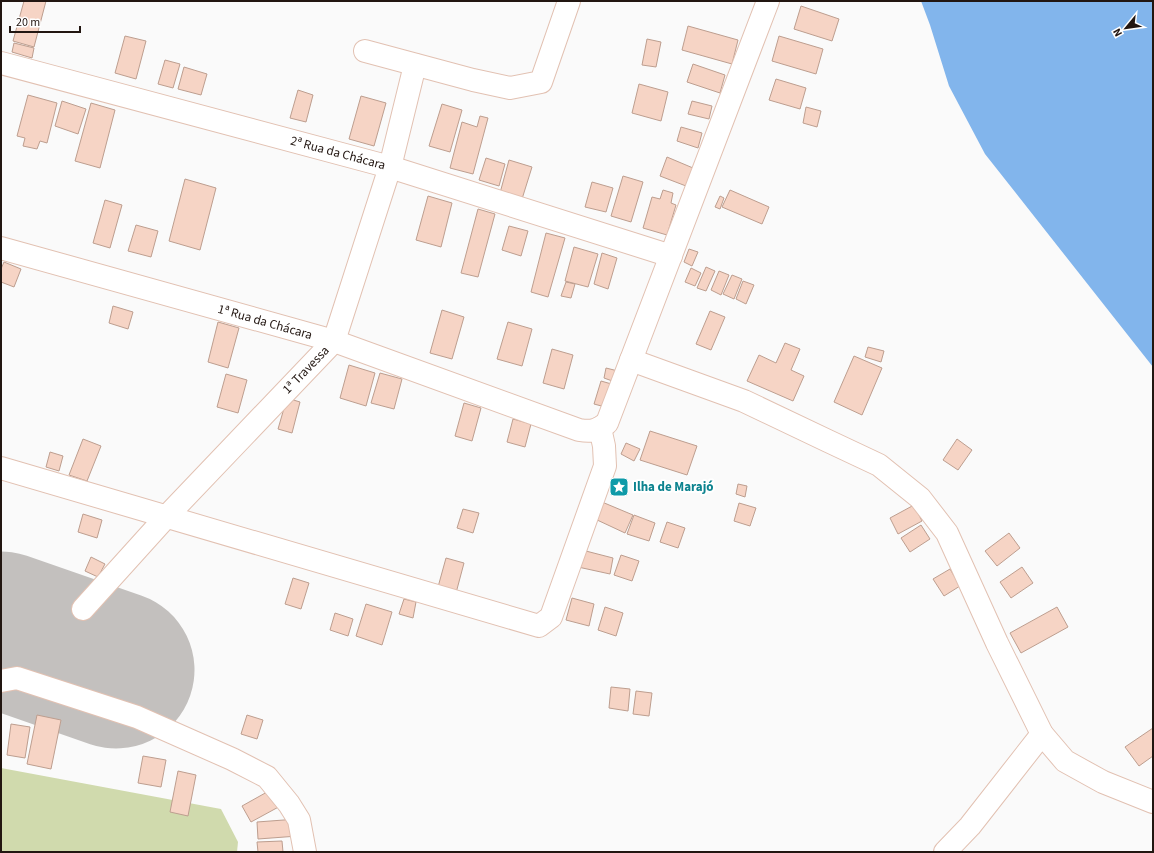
<svg xmlns="http://www.w3.org/2000/svg" width="1154" height="853" viewBox="0 0 1154 853" font-family="'Source Sans 3',sans-serif">
<rect width="100%" height="100%" fill="#fafafa"/>
<polygon fill="#d0daad" points="1,768 221,809 238,842 237,852 1,852"/>
<polygon fill="#82b5ec" points="921,1 1153,1 1153,367 985,154 949,86 930,25"/>
<g fill="none" stroke-linecap="round" stroke-linejoin="round">
<polyline stroke="#c3c0be" stroke-width="157" points="1,630 116,670"/>
</g>
<g fill="#f6d4c5" stroke="#bd9e8f">
<polygon points="24,1 46,1 34,47 13,41"/>
<polygon points="801,6 839,19 832,41 794,29"/>
<polygon points="688,26 738,40 732,64 682,50"/>
<polygon points="125,36 146,41 136,79 115,73"/>
<polygon points="779,36 823,49 816,74 772,61"/>
<polygon points="647,39 661,42 656,67 642,65"/>
<polygon points="14,43 34,48 32,58 12,52"/>
<polygon points="165,60 180,64 173,88 158,84"/>
<polygon points="693,64 725,75 720,93 687,82"/>
<polygon points="184,67 207,74 201,95 178,89"/>
<polygon points="776,79 806,88 800,109 769,100"/>
<polygon points="639,84 668,92 661,121 632,113"/>
<polygon points="298,90 313,95 306,122 290,118"/>
<polygon points="28,95 57,103 47,143 40,141 37,149 23,146 25,138 17,136"/>
<polygon points="361,96 386,103 374,146 349,139"/>
<polygon points="62,101 86,109 78,134 55,126"/>
<polygon points="692,101 712,106 709,119 688,114"/>
<polygon points="91,103 115,110 100,168 75,161"/>
<polygon points="442,104 462,110 450,152 429,146"/>
<polygon points="806,107 821,111 817,127 803,123"/>
<polygon points="480,116 488,118 473,174 450,168 462,122 477,127"/>
<polygon points="681,127 702,133 698,148 677,141"/>
<polygon points="667,157 693,168 686,186 660,176"/>
<polygon points="486,158 505,164 499,186 479,180"/>
<polygon points="509,160 532,167 522,199 500,193"/>
<polygon points="623,176 643,182 631,222 611,216"/>
<polygon points="185,179 216,188 200,250 169,241"/>
<polygon points="592,182 613,188 606,212 585,207"/>
<polygon points="663,190 673,193 671,203 676,205 667,235 643,228 652,197 660,199"/>
<polygon points="730,190 769,207 762,224 722,207"/>
<polygon points="428,196 452,203 441,247 416,240"/>
<polygon points="720,196 724,198 720,209 715,207"/>
<polygon points="105,200 122,205 110,248 93,243"/>
<polygon points="478,209 495,214 478,277 461,273"/>
<polygon points="136,225 158,231 151,257 128,251"/>
<polygon points="509,226 528,231 521,256 502,250"/>
<polygon points="546,233 565,238 548,297 531,292"/>
<polygon points="574,247 598,254 588,287 565,281"/>
<polygon points="689,249 698,252 692,266 684,262"/>
<polygon points="602,253 617,258 608,289 594,284"/>
<polygon points="4,262 21,269 14,287 1,282 1,269"/>
<polygon points="706,267 715,271 706,291 697,288"/>
<polygon points="691,268 701,273 695,286 685,282"/>
<polygon points="719,271 729,275 721,295 711,290"/>
<polygon points="732,275 742,279 734,299 723,294"/>
<polygon points="743,281 754,285 746,304 736,299"/>
<polygon points="566,282 575,284 571,298 561,296"/>
<polygon points="113,306 133,312 128,329 109,323"/>
<polygon points="442,310 464,317 452,359 430,353"/>
<polygon points="710,311 725,317 711,350 696,344"/>
<polygon points="218,322 239,328 228,368 208,362"/>
<polygon points="508,322 532,329 522,366 497,359"/>
<polygon points="785,343 800,349 791,370 804,376 793,401 747,381 759,355 776,363"/>
<polygon points="868,347 884,351 881,362 865,357"/>
<polygon points="552,349 573,355 564,389 543,383"/>
<polygon points="854,356 882,368 862,415 834,402"/>
<polygon points="349,365 375,373 366,406 340,398"/>
<polygon points="606,368 618,371 615,382 604,378"/>
<polygon points="380,373 402,379 394,409 371,403"/>
<polygon points="226,374 247,380 238,413 217,407"/>
<polygon points="601,381 615,385 609,408 594,404"/>
<polygon points="287,398 300,402 292,433 278,429"/>
<polygon points="464,403 481,408 472,441 455,436"/>
<polygon points="513,419 531,424 525,447 507,442"/>
<polygon points="650,431 697,446 687,475 640,460"/>
<polygon points="83,439 101,446 87,481 69,475"/>
<polygon points="957,439 972,450 958,470 943,460"/>
<polygon points="626,443 640,449 634,461 621,454"/>
<polygon points="50,452 63,456 59,471 46,467"/>
<polygon points="738,484 747,486 745,497 736,494"/>
<polygon points="602,502 633,515 625,533 595,519"/>
<polygon points="739,503 756,508 750,526 734,521"/>
<polygon points="914,505 922,521 898,534 890,518"/>
<polygon points="463,509 479,513 473,533 457,528"/>
<polygon points="83,514 102,520 97,538 78,532"/>
<polygon points="634,515 655,523 649,541 627,534"/>
<polygon points="667,522 685,528 678,548 660,542"/>
<polygon points="921,525 930,539 910,552 901,538"/>
<polygon points="1009,533 1020,548 997,566 985,551"/>
<polygon points="582,550 613,558 610,574 578,567"/>
<polygon points="621,555 639,561 632,581 614,575"/>
<polygon points="91,557 105,564 98,577 85,571"/>
<polygon points="446,558 464,563 456,593 438,587"/>
<polygon points="1022,567 1033,583 1011,598 1000,582"/>
<polygon points="950,569 960,586 944,596 933,579"/>
<polygon points="293,578 309,583 301,609 285,604"/>
<polygon points="572,598 594,604 589,626 566,620"/>
<polygon points="404,599 416,602 413,618 399,614"/>
<polygon points="366,604 392,612 382,645 356,636"/>
<polygon points="605,607 623,613 616,636 598,630"/>
<polygon points="1057,607 1068,627 1021,653 1010,633"/>
<polygon points="335,613 353,619 348,636 330,630"/>
<polygon points="611,687 630,689 628,711 609,708"/>
<polygon points="636,691 652,693 649,716 633,714"/>
<polygon points="37,715 61,720 51,769 27,764"/>
<polygon points="247,715 263,720 257,739 241,734"/>
<polygon points="11,724 30,727 25,758 7,755"/>
<polygon points="1153,728 1153,756 1139,766 1125,747"/>
<polygon points="143,756 166,760 161,787 138,783"/>
<polygon points="178,771 196,775 188,816 170,812"/>
<polygon points="276,787 284,804 251,822 242,806"/>
<polygon points="297,819 298,836 258,839 257,822"/>
<polygon points="282,841 283,852 258,852 257,842"/>
</g>
<g fill="none" stroke-linecap="round" stroke-linejoin="round">
<g stroke="#e2c1b2" stroke-width="24">
<g id="minor">
<polyline points="365,51 473,80 510,88 541,82 569,1"/>
<polyline points="1,63 390,167 671,256"/>
<path d="M 1,248 L 334,341 L 579,430 C 592,432 596,431 607,423 L 768,1"/>
<polyline points="631,360 744,401 828,441 879,465 920,498 947,533 997,643 1042,734 1065,761 1103,782 1153,802"/>
<polyline points="1,468 539,626 551,617 605,466 604,446 600,428"/>
<polyline points="83,609 167,516 334,341 390,167 415,65"/>
<polyline points="1,681 17,678 137,717 232,759 267,777 289,804 299,820 305,852"/>
<polyline points="945,852 970,826 1042,734"/>
</g>
</g>
<use href="#minor" stroke="#fff" stroke-width="22"/>
</g>
<defs>
<g id="sight-square" transform="scale(1)"><rect x="-9" y="-9" width="18" height="18" rx="4" fill="#0f9aa8" stroke="#fff"/><path d="M0-6L1.8-2.2L6-1.7L2.9 1.2L3.7 5.4L0 3.3L-3.7 5.4L-2.9 1.2L-6-1.7L-1.8-2.2Z" fill="#fff"/></g>
</defs>
<g fill-rule="evenodd">
<use href="#sight-square" x="619" y="487"/>
</g>
<g text-anchor="middle" dominant-baseline="central" stroke-width="4" stroke-linejoin="round" paint-order="stroke">
<g font-size="13" fill="#221611" stroke="#fff">
<text transform="translate(338 153) rotate(15)">2ª Rua da Chácara</text>
<text transform="translate(265 322) rotate(16)">1ª Rua da Chácara</text>
<text transform="translate(306 370) rotate(-46)">1ª Travessa</text>
</g>
<g font-size="13" font-weight="bold" fill="#0d838f" stroke="#fff" text-anchor="start">
<text x="633" y="487">Ilha de Marajó</text>
</g>
</g>
<rect width="1154" height="853" fill="none" stroke="#221611" stroke-width="4"/>
<g transform="translate(1126 28) rotate(241)" stroke="#ffffff" stroke-width="3" paint-order="stroke">
<path d="M0-3L7 15L0 10L-7 15Z" fill="#221611"/>
<text y="-6" font-size="11" font-weight="bold" text-anchor="middle" fill="#221611">N</text>
</g>
<path d="M10 26v6h70v-6" fill="none" stroke="#221611" stroke-width="2"/>
<text x="16" y="26" font-size="12" fill="#221611" stroke="#ffffff" stroke-width="3" paint-order="stroke">20 m</text>
</svg>
